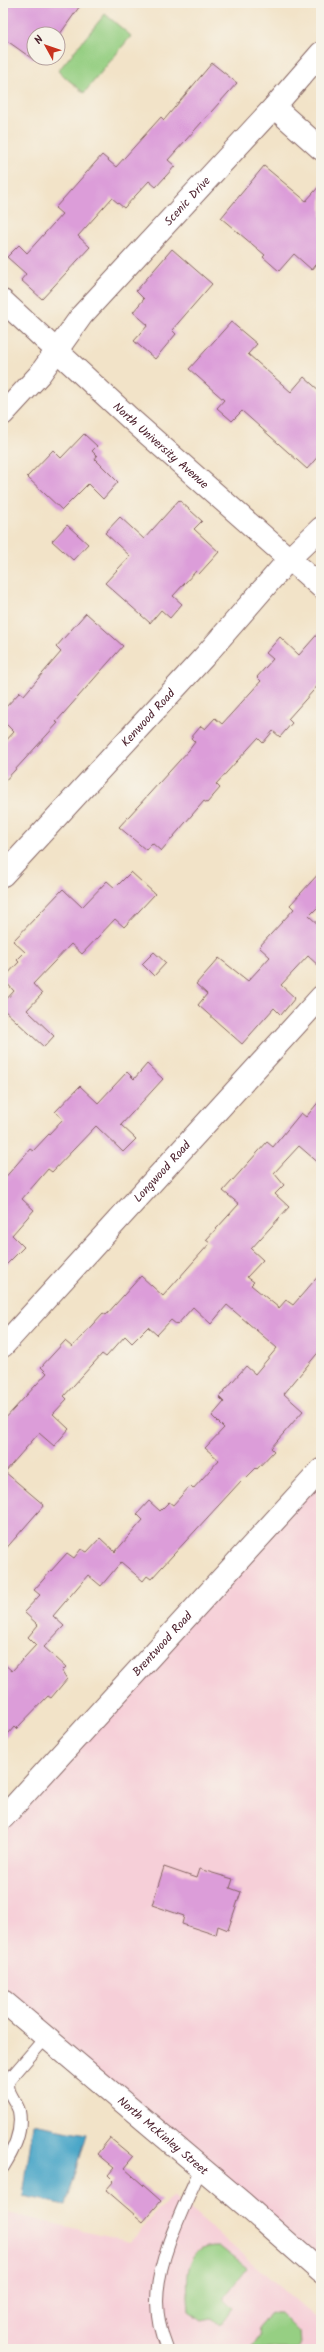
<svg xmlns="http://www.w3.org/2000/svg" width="324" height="2352" viewBox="0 0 324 2352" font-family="Kalam,sans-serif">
<rect width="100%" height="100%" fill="#f7f3e8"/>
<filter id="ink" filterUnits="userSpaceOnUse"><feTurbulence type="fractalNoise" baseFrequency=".025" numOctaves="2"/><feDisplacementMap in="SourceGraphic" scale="8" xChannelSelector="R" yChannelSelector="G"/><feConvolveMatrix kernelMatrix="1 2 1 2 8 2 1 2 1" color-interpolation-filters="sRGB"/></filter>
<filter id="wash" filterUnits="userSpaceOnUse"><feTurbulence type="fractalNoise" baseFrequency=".012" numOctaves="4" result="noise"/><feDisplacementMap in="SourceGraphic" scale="16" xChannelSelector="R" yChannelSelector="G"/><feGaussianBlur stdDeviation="0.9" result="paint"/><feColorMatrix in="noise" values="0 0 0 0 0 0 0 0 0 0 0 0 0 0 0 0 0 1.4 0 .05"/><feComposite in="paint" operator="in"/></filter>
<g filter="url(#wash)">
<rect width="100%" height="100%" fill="#f2e3c8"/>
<g fill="#f6cfd8">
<polygon points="321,1470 321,2272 3,1998 3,1818"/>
<polygon points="173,2195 321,2322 321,2349 3,2349 3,2212 130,2241"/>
</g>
<g fill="#96cf83" stroke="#707757">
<polygon points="105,14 131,36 84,93 58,71"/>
<path d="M 219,2246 L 247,2268 L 225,2296 L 225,2300 L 233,2308 L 220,2325 L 212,2318 L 202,2320 L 189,2311 C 187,2285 181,2244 219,2246 Z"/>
<polygon points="271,2313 280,2313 299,2332 300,2346 297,2349 251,2349 260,2336 258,2328"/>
</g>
<polygon fill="#49a6c8" stroke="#4a627a" points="33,2124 87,2134 66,2205 23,2196"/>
<g id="blocks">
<g fill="#dc9dd9">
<polygon points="3,3 82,3 60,34 34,34 34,60 3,38"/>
<polygon points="212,63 237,83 168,160 175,166 156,187 149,181 124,208 112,198 78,236 90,247 42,299 21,280 26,274 7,257 19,245 27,253 62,214 55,208 102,155 116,167 161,117 164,120"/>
<polygon points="264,166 306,201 321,184 321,259 312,270 294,254 279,271 263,257 265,255 221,218"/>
<polygon points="172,249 212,284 172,330 176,334 155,359 134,341 148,325 133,312 144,299 136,291"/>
<polygon points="231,322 257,344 248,354 291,392 304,377 321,392 321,453 307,469 242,411 232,421 217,408 224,400 189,369"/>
<polygon points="84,434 97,446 92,451 97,456 95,459 118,482 103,499 88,484 62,510 27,477 53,450 61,458"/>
<polygon points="179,500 202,521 194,529 219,552 199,574 196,571 173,596 182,604 170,618 161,610 150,623 105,583 130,556 105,533 120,517 144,539"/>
<polygon points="67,525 88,544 73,560 52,541"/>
<polygon points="86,613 123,646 56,722 58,723 3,783 3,744 14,732 3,721 3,710 20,692 24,695 61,652 56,647"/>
<polygon points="321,630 321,682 288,719 292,723 280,737 273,731 263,743 258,738 216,784 220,788 207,803 204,801 161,851 152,843 146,850 119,827 189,750 195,742 191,738 201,726 205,729 215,718 222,724 261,681 257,677 273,659 266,653 280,637 299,655"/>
<polygon points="321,871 321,904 309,916 321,927 321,968 308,956 281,985 295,998 281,1015 274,1008 242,1044 198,1005 207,994 196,984 219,958 248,981 270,957 259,947 294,909 290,905"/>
<polygon points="131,872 155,894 124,927 115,919 82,954 71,944 33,984 42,994 27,1010 54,1036 44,1047 3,1009 3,1003 14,991 3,979 19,962 17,960 25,952 13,941 63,889 82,907 107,881 115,888"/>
<polygon points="154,952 166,963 154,976 142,964"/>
<polygon points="147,1064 163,1079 121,1125 136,1139 123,1152 96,1126 52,1172 48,1169 22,1199 34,1210 12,1235 24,1247 3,1268 3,1180 30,1149 33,1151 63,1119 55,1112 80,1086 98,1103 127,1072 134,1079"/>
<polygon points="321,1099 321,1165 299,1146 274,1173 284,1185 275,1194 289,1207 251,1249 263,1260 247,1277 254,1282 251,1285 279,1308 286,1300 293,1305 321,1273 321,1349 284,1394 303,1411 271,1448 274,1451 257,1469 256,1468 242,1482 241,1481 151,1579 147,1576 143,1581 121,1562 101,1586 88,1575 53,1616 64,1626 44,1647 66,1667 62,1671 67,1679 51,1698 48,1696 16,1729 14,1727 3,1740 3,1663 12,1671 36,1645 28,1637 38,1625 24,1612 40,1595 34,1590 67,1553 74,1558 81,1549 87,1552 100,1538 115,1552 143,1520 137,1514 149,1501 160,1511 169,1502 173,1505 190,1486 193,1489 219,1460 205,1448 224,1428 212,1416 224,1402 219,1397 246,1366 255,1374 277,1348 227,1305 211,1324 193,1307 177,1325 171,1320 157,1335 148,1327 132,1343 125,1336 106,1357 102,1354 64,1396 67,1399 53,1414 69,1429 54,1446 39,1433 5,1472 44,1505 3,1552 3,1421 47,1373 41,1367 65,1341 72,1347 103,1313 106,1315 141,1276 163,1296 210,1243 206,1240 239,1204 223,1191 267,1142 273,1147 301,1113 306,1117"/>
<polygon points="164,1867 196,1878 199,1869 233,1879 230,1888 241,1892 228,1930 218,1926 216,1935 182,1924 184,1916 152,1905"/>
<polygon points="110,2138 133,2157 124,2168 161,2201 143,2222 106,2190 114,2181 108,2175 114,2168 97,2154"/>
</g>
</g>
</g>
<g filter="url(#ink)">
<use href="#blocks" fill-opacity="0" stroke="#856462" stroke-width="1"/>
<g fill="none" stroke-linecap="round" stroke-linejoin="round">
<g stroke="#856462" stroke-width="14">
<g id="service">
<path d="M 3,2167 C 13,2151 23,2132 19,2111 C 16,2100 5,2092 9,2080 L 47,2036"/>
<path d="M 167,2349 C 161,2334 157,2317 157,2301 C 157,2259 184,2206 201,2168"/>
</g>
</g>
<g stroke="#856462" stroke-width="24">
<g id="minor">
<polyline points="274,107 321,149"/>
<path id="s1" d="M 3,414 L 40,374 L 82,315 L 274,107 L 321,53"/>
<path id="s2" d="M 3,875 L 204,657 L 290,558 L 321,528"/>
<path id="s3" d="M 3,1346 L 321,997"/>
<path id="s4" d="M 3,1818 L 321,1470"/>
<path id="s5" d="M 3,2001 L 244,2204 L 321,2272"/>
</g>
</g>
<g stroke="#856462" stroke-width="24">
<g id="tertiary">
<path id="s6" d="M 3,301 L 134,422 L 321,587"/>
</g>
</g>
<use href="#service" stroke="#fff" stroke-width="12"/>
<use href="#minor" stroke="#fff" stroke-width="22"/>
<use href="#tertiary" stroke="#fff" stroke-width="22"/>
</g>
</g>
<g text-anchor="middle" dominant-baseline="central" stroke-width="3" stroke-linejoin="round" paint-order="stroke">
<g font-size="12" fill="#4a1f2b" stroke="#f7f3e8">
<text stroke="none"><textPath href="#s1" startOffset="282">Scenic Drive</textPath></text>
<text stroke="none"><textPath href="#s6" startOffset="214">North University Avenue</textPath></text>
<text stroke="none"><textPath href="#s2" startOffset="214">Kenwood Road</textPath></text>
<text stroke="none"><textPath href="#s3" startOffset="236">Longwood Road</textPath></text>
<text stroke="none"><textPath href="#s4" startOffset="236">Brentwood Road</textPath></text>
<text stroke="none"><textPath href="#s5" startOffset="209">North McKinley Street</textPath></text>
</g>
</g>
<rect width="324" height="2352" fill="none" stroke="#f7f3e8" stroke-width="16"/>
<g transform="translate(46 46) rotate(310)"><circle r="19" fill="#f7f3e8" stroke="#b29e9c"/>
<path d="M0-3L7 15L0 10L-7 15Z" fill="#c8321e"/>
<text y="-6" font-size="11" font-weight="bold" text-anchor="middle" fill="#4a1f2b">N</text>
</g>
</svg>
